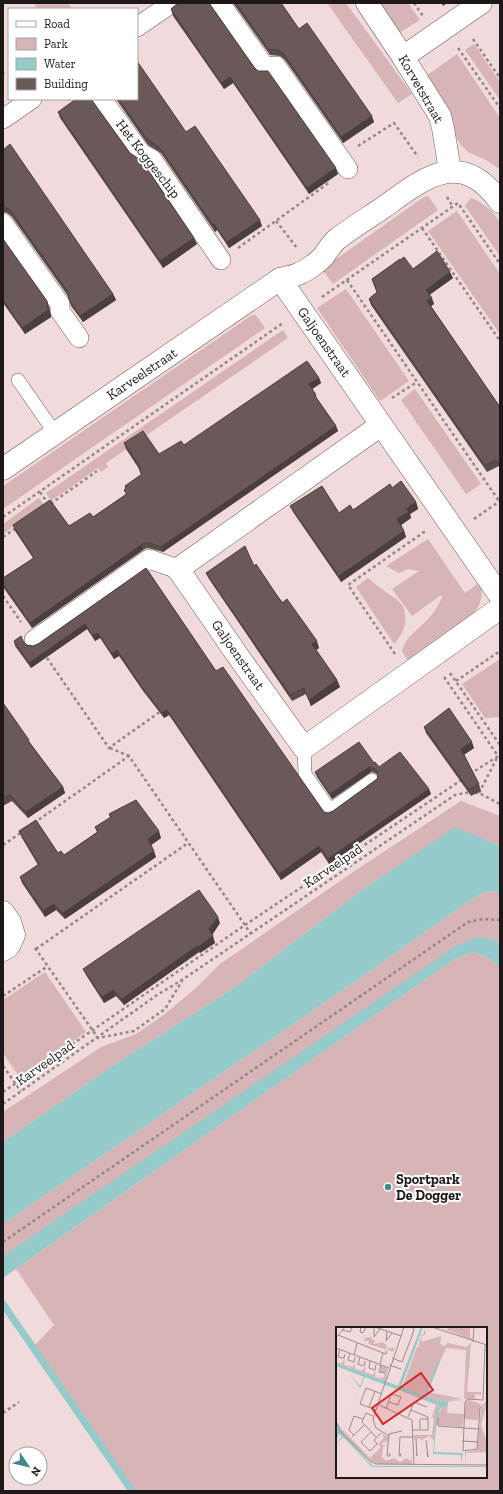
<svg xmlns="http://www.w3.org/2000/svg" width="503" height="1494" viewBox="0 0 503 1494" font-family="'Zilla Slab',serif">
<rect width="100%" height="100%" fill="#f0dadb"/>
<g fill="#d7b4b5" fill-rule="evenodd">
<polygon points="34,3 68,3 72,9 38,9"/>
<polygon points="327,3 346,3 412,94 398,103"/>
<polygon points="379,3 408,3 420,20 399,33"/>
<polygon points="474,44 500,82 500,100 465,50"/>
<polygon points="457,54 500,118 500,167 498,168 486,160 468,152 461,145 455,135 452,117 449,110 426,76"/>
<polygon points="428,196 438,210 333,284 322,269 424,197"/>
<path d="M 471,198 C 481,201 498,214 500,225 C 502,234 500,247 500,256 L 465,206 Z"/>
<polygon points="457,211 500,274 500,334 428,231"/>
<polygon points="346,289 409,381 380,401 317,308"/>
<polygon points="252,315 256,315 265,328 3,509 3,487 6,484"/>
<polygon points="283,330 288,338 106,463 108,467 101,472 98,468 51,501 46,493"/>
<polygon points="415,389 481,484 466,494 401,400"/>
<polygon points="39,498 44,505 3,534 3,524"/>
<path d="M 428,539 L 465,593 L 480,582 C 483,590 482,599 478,607 C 469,623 425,649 408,661 L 402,651 C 405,637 418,630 428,619 C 434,613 438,605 442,598 L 441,595 L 412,616 L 392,589 L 419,571 L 408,569 L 399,573 L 386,566 Z"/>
<path d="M 368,578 C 374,583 380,588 386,592 C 398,601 407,604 405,622 C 404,631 400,637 394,644 L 356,587 Z"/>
<polygon points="500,659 500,717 485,718 462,684"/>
<polygon points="461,801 500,816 500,846 455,828 358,893 235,987 108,1069 3,1142 3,1112 101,1047 136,1034 165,1014 197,987 220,964 359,868"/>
<polygon points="495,891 500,895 500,944 494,939 479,937 3,1256 3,1224 370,971 466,903 484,892"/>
<path d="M 473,952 L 489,958 L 500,967 L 500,1491 L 132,1491 L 33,1347 L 54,1325 L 16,1269 L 453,960 ZM 337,1328 L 486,1328 L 486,1477 L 337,1477 Z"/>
<polygon points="45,972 86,1032 20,1078 3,1053 3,1000"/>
</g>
<g fill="#94cbca">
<polygon points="455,827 500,846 500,895 495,891 484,892 466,903 370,971 3,1224 3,1142 108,1069 235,987 358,893"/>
<polygon points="479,937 494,939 500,944 500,967 489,958 473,952 453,960 3,1278 3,1256 456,946"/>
</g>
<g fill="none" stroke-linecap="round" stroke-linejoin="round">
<polyline stroke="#94cbca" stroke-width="7" points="3,1304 132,1491"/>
<g stroke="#6d5a5b" stroke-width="14">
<g id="service">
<polyline points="18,380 55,433"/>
<polyline points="304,748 305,774 330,810 372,780"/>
</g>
</g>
<g stroke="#6d5a5b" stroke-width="20">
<g id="pedestrian">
<polyline points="220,3 265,67 276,66 348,169"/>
<polyline points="137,27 172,3"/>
<polyline points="102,99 141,153 152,159 221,260"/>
<polyline points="3,119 32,99"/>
<polyline points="3,223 60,304 60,311 79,338"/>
<polyline points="34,640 149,559 178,569"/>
</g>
</g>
<g stroke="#6d5a5b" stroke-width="23">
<g id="minor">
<polyline points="367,3 403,57 440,116 443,128 450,171"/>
<polyline points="403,57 481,3"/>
<polyline points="280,279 500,596"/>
<polyline points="381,425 178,569 238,656 304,748 500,608"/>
<polyline points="3,912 10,922 14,935 9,946 3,950"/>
</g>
</g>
<g stroke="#6d5a5b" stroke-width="23">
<path id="tertiary" d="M 3,469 L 280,279 C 286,277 292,277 298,274 C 306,271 317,263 323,257 C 327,251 331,245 336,240 C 351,228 368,218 384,207 C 425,177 461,148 500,202"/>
</g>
<g stroke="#958686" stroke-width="2.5" stroke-dasharray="3 3" stroke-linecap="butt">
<polyline points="414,3 423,16"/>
<polyline points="473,39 500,78"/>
<polyline points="458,48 500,108"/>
<polyline points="3,73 4,74"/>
<polyline points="358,146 394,123 418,157"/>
<polyline points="447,197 453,207"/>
<polyline points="276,221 297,248"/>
<polyline points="422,228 500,341"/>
<polyline points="238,248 330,182"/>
<polyline points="347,280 499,501"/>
<polyline points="322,297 458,203 500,264"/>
<polyline points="392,398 417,382"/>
<polyline points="40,492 49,505 97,471"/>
<polyline points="3,517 283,323"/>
<polyline points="474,519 500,501"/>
<polyline points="3,537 16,528"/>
<polyline points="3,596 21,622"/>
<polyline points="395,654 348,585 427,530"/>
<polyline points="47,658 109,748 161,711"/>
<polyline points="450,673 500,745"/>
<polyline points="444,677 498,756"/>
<polyline points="456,681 500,651"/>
<polyline points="110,748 129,756"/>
<polyline points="470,774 500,755"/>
<polyline points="475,793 479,793 500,804"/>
<polyline points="479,793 498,756"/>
<polyline points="34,823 129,756 251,934"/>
<polyline points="3,845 22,832"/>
<polyline points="35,948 98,1038 134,1031 165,1009 182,981"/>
<polyline points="36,949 188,843"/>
<polyline points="3,996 48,966"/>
<polyline points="3,1066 21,1091"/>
<polyline points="3,1092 245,925 463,779"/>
<polyline points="3,1104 157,995 182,980 455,795 470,792"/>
<polyline points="3,1242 468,922 483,919 500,920"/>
<polyline points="3,1413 19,1402"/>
</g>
<use href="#service" stroke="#fff" stroke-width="13"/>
<use href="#pedestrian" stroke="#fff" stroke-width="19"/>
<use href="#minor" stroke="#fff" stroke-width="22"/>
<use href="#tertiary" stroke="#fff" stroke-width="22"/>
</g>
<g fill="#5c4d4d">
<polygon points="178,3 209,3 254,67 338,174 309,194 233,83 224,89 173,16 171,9"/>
<polygon points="233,3 281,3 299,29 374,122 343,143 285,60 280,56 270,55"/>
<polygon points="116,99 137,99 186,132 262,226 229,248 217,230 215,232 161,153 148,145"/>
<polygon points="91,100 197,244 163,268 60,118 58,112"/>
<polygon points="3,150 113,294 116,300 83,322 71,306 68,296 12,217 7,213 3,212"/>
<polygon points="3,239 49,307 51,317 25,334 3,303"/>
<polygon points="400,260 413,269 453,278 429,295 434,304 431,306 500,407 500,468 499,466 487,472 371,305 369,299 377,292 372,279"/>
<polygon points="319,378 321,383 312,389 318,400 336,426 338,431 163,552 152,549 147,548 143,550 32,628 3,587 3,578 33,558 15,531 13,525 69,526 93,517 126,494 124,490 126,489 125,486 141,475 139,469 126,449 124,443 159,454 184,445"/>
<polygon points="392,488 416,502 418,509 410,514 411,518 401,525 404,531 406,537 341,582 293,512 290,506 339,513 353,510"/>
<polygon points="254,566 319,648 316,650 337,680 340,687 311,706 306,694 292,701 209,579 206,573"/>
<polygon points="146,568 216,671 324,812 328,813 333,811 377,779 378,775 375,773 371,772 332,799 317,777 315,772 374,763 379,767 431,794 329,864 321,852 281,880 169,715 164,718 143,691 119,656 114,659 100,638 95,641 87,629 31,668 15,646 14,641 23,641 27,645 33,646 38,644"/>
<polygon points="3,703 31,744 63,787 65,793 28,818 12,801 3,806"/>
<polygon points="424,727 474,748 464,755 479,784 481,791 471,796 426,733"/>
<polygon points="109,814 161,838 151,845 156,857 65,919 56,910 45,917 22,883 20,877 38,865 22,838 19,831 58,853 64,855 97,832 95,827 110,818"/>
<polygon points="220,923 212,935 215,943 200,953 199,952 124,1005 116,996 104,1003 86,975 83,969"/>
</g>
<g fill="#4b3e3e">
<polygon points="442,3 447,3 443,6"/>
<polygon points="230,77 233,83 224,89 221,83"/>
<polygon points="372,116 374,122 343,143 341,137"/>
<polygon points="336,168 338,174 309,194 307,188"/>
<polygon points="260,220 262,226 229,248 227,242"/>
<polygon points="214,224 217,230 215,232 213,225"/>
<polygon points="194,238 197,244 163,268 160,261"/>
<polygon points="450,272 453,278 428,296 426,290"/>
<polygon points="113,294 116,300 83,322 80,316"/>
<polygon points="432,298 434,304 429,307 427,301"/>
<polygon points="47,301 49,307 51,317 25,334 22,328"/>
<polygon points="319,378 321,383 311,390 309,384"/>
<polygon points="336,426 338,431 163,552 161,547"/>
<polygon points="416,502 418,509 410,514 411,518 400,526 397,519 406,509"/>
<polygon points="404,531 406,537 341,582 339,576"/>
<polygon points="141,545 143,550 32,628 30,623"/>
<polygon points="85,624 87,629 31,668 29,663"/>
<polygon points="98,633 100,638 95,641 93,636"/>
<polygon points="317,641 319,648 314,651 312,644"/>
<polygon points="117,650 119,656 114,659 112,654"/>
<polygon points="337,680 340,687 311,706 309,700"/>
<polygon points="167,710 169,715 164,718 162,713"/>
<polygon points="472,742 474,748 463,755 461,749"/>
<polygon points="369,767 371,772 332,799 330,794"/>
<polygon points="63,787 65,793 28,818 26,812"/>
<polygon points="429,789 431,794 329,864 328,859"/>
<polygon points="159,831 161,838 150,846 148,839"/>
<polygon points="319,846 321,852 281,880 279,874"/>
<polygon points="154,851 156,857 65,919 63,913"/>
<polygon points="54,904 56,910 45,917 43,911"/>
<polygon points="218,917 220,923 212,935 209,929"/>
<polygon points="213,936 215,943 200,953 198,947"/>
<polygon points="197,946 199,952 124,1005 122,999"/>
<polygon points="113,990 116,996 104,1003 102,997"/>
</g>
<g fill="#6b5959" stroke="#4b3e3e">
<polygon points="178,3 209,3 254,67 258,71 268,71 336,168 307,188 230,77 221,83 171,9"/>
<polygon points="236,3 281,3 299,29 307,23 372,116 341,137 283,53 278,50 268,49"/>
<polygon points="137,61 186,132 195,126 260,220 227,242 214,224 213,225 159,147 146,138 118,99 137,99"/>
<polygon points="76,99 91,99 130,153 142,161 194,238 160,261 58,112"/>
<polygon points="10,144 113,294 80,316 69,299 67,291 10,210 5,207 3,206 3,150"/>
<polygon points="3,239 47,301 48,310 22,328 3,300"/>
<polygon points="437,251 450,272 426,290 432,298 427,301 500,407 500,466 496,460 485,466 369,299 377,292 372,279 400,259 400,260 404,257 413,269"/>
<polygon points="307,361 319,378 309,384 316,395 315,396 336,426 161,547 150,543 145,543 141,545 30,623 3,584 3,578 34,558 13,525 50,500 69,526 90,513 93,517 127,494 124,490 126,488 125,486 142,474 139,469 141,468 124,443 143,431 159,454 181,441 184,445"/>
<polygon points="401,481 416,502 406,509 409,512 397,519 404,531 339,576 290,506 322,486 339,513 350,505 353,510 390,484 392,488"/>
<polygon points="245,546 254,566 256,564 282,603 287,599 317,641 312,644 337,680 309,700 304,688 290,695 206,573"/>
<polygon points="146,568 216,671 223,667 324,812 328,813 333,811 377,779 378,775 376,770 373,768 369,767 330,794 315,772 359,742 374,763 375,762 379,767 400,752 429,789 328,859 319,846 279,874 167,710 162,713 141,686 117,650 112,654 98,633 93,636 85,624 29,663 14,641 21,636 23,641 27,645 33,646 38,644"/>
<polygon points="3,703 29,740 28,741 63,787 26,812 10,795 3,798"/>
<polygon points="449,708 472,742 461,749 479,784 469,790 424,727"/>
<polygon points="136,800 159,831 148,839 154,851 63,913 54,904 43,911 20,877 39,864 19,831 36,820 58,853 61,851 64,855 98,832 95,827 111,817 109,814"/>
<polygon points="199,890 218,917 209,929 213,936 198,947 197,946 122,999 113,990 102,997 83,969"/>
</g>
<circle fill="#428a8a" stroke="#fff" stroke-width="1.5" cx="388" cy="1187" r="4"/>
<g text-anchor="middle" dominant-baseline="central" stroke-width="4" stroke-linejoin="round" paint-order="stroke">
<g font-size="14" fill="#1f1818" stroke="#fff">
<text transform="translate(421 89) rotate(60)">Korvetstraat</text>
<text transform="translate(148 159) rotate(52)">Het Koggeschip</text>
<text transform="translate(324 342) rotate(55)">Galjoenstraat</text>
<text transform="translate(142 374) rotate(-34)">Karveelstraat</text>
<text transform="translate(238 655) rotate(55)">Galjoenstraat</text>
<text transform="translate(333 866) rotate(-34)">Karveelpad</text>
<text transform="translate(45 1063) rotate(-35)">Karveelpad</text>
</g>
<g font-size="14" font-weight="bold" fill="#1f1818" stroke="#fff" text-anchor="start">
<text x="396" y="1179">Sportpark<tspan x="396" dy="16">De Dogger</tspan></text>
</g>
</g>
<g transform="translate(336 1327)">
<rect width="151" height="151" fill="#f0dadb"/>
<path d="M 103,0 L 111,3 L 112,0 L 137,0 L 134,2 L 134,11 L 136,11 L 137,3 L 136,13 ZM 88,2 L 90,7 L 86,9 L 85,15 L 105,9 L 105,12 L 96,14 L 105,12 L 104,17 L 108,19 L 112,16 L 130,20 L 135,16 L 131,65 L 145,65 L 145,68 L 139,67 L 139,72 L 128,72 L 130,23 L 110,21 L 91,65 L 89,67 L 80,64 L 100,72 L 91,68 L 92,65 L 127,72 L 101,74 L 66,61 L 81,20 L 85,20 L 82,19 L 86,7 L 88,7 ZM 34,10 L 39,14 L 38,17 L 47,15 L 51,19 L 50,22 L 59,20 L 57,25 L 50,22 L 48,26 L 49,22 L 32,17 L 33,14 L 28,14 L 29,11 ZM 9,31 L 8,38 L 17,40 L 19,35 L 19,42 L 26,44 L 30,39 L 29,45 L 37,48 L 40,43 L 39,50 L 47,51 L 49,46 L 44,45 L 45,39 L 52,41 L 49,54 L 0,36 L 6,36 ZM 63,60 L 103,78 L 98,113 L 93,109 L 86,113 L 83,111 L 78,113 L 78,119 L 78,108 L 96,108 L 98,91 L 93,89 L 96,90 L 100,78 L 63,63 ZM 133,73 L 145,77 L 142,93 L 128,92 L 130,75 ZM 111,74 L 116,74 L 112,75 L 111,86 L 128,87 L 126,100 L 100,98 L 101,88 ZM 151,77 L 145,98 L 151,115 L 151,125 L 130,126 L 129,137 L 129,125 L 141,123 L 145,82 ZM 0,93 L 5,103 L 7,103 L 34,131 L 45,120 L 42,117 L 48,111 L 46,107 L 52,110 L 52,114 L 46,113 L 52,115 L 46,116 L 47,119 L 52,118 L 47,120 L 46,130 L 50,134 L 58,131 L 64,135 L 70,131 L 75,134 L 76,128 L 76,137 L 43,137 L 35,134 L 6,106 L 3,102 Z" fill="#d7b4b5"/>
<path d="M 85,0 L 87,0 L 65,60 L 102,74 L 117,73 L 128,73 L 112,74 L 110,79 L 105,81 L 101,88 L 98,125 L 127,126 L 125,136 L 125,128 L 97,127 L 100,87 L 103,78 L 64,63 L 63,60 L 60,62 L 29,50 L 6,103 L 2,100 L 0,93 L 6,103 L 24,61 L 12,45 L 24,59 L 28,50 L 0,39 L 0,36 L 62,59 ZM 0,99 L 37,139 L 151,139 L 151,140 L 36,140 L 7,110 L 0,118 L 6,109 L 3,107 L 0,114 Z" fill="#94cbca"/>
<path fill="none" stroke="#94cbca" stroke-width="2" d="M 90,68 L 103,34"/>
<path fill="none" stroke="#9c8c8d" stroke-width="1" d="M 25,0 L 24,5 L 27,6 L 30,0M 38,0 L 38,10 L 44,2M 39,0 L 65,9M 96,0 L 151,18M 6,3 L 14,5 L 16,0M 51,4 L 50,14 L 56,6M 2,8 L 47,26 L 50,27 L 51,24M 0,11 L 9,0M 137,15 L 138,0M 0,21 L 53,41M 4,22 L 2,30 L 8,31 L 9,27M 14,26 L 12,33 L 18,35 L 19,30M 18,28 L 21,16M 24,30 L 22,37 L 28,39 L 29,34M 56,31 L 66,35 L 76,9 L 78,2 L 75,0M 34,34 L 33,41 L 39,43 L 40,38M 44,38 L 47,26M 45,38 L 43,45 L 49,46M 53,38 L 65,42M 51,50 L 37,92 L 40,101 L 53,109M 51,51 L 68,0M 147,73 L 132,72 L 129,75 L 127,124 L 141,122 L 144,81 L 151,75M 147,73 L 149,18M 43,78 L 76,93 L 78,138M 33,80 L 39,64M 50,82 L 54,70 L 56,67 L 65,70 L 62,78 L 53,75M 40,83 L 24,77 L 30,61 L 46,67M 75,83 L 92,90 L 92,103 L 77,103M 37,89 L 30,86 L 26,95 L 40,110M 72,90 L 78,75 L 91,80M 102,91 L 102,99 L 143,102M 0,96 L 5,105 L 34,134 L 40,137 L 151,138M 84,102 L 84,92 L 92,92M 35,105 L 25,115 L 34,124 L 41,117 L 38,113 L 45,106M 18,108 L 13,103 L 18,89 L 27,92M 16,110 L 28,98M 80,112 L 81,129 L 80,126M 90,113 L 92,130 L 91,126M 126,114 L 142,115M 53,126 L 54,129 L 51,129 L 53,107 L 66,104M 64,126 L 65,129 L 63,129 L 64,110 L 77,110"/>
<path fill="#d62828" fill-opacity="0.15" stroke="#d62828" stroke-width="2" d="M 85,46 L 97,63 L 47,97 L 36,81 Z"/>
<rect width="151" height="151" fill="none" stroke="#1f1818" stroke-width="2"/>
</g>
<rect width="503" height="1494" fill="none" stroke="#1f1818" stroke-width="8"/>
<rect x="8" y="8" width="130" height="92" fill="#ffffff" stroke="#a5a3a3"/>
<rect x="16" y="21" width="20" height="6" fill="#ffffff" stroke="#a5a3a3"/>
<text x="44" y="28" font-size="12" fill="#1f1818">Road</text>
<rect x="16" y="38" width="20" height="12" fill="#d7b4b5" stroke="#a5a3a3"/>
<text x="44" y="48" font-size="12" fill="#1f1818">Park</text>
<rect x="16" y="58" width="20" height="12" fill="#94cbca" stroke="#a5a3a3"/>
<text x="44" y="68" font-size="12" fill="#1f1818">Water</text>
<rect x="16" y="78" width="20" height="12" fill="#6b5959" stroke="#a5a3a3"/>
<text x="44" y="88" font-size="12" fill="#1f1818">Building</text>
<g transform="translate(28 1466) rotate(125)"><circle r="19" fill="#ffffff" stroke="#a5a3a3"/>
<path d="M0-3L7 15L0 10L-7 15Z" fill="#428a8a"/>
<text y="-6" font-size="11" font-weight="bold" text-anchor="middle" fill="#1f1818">N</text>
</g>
</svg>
